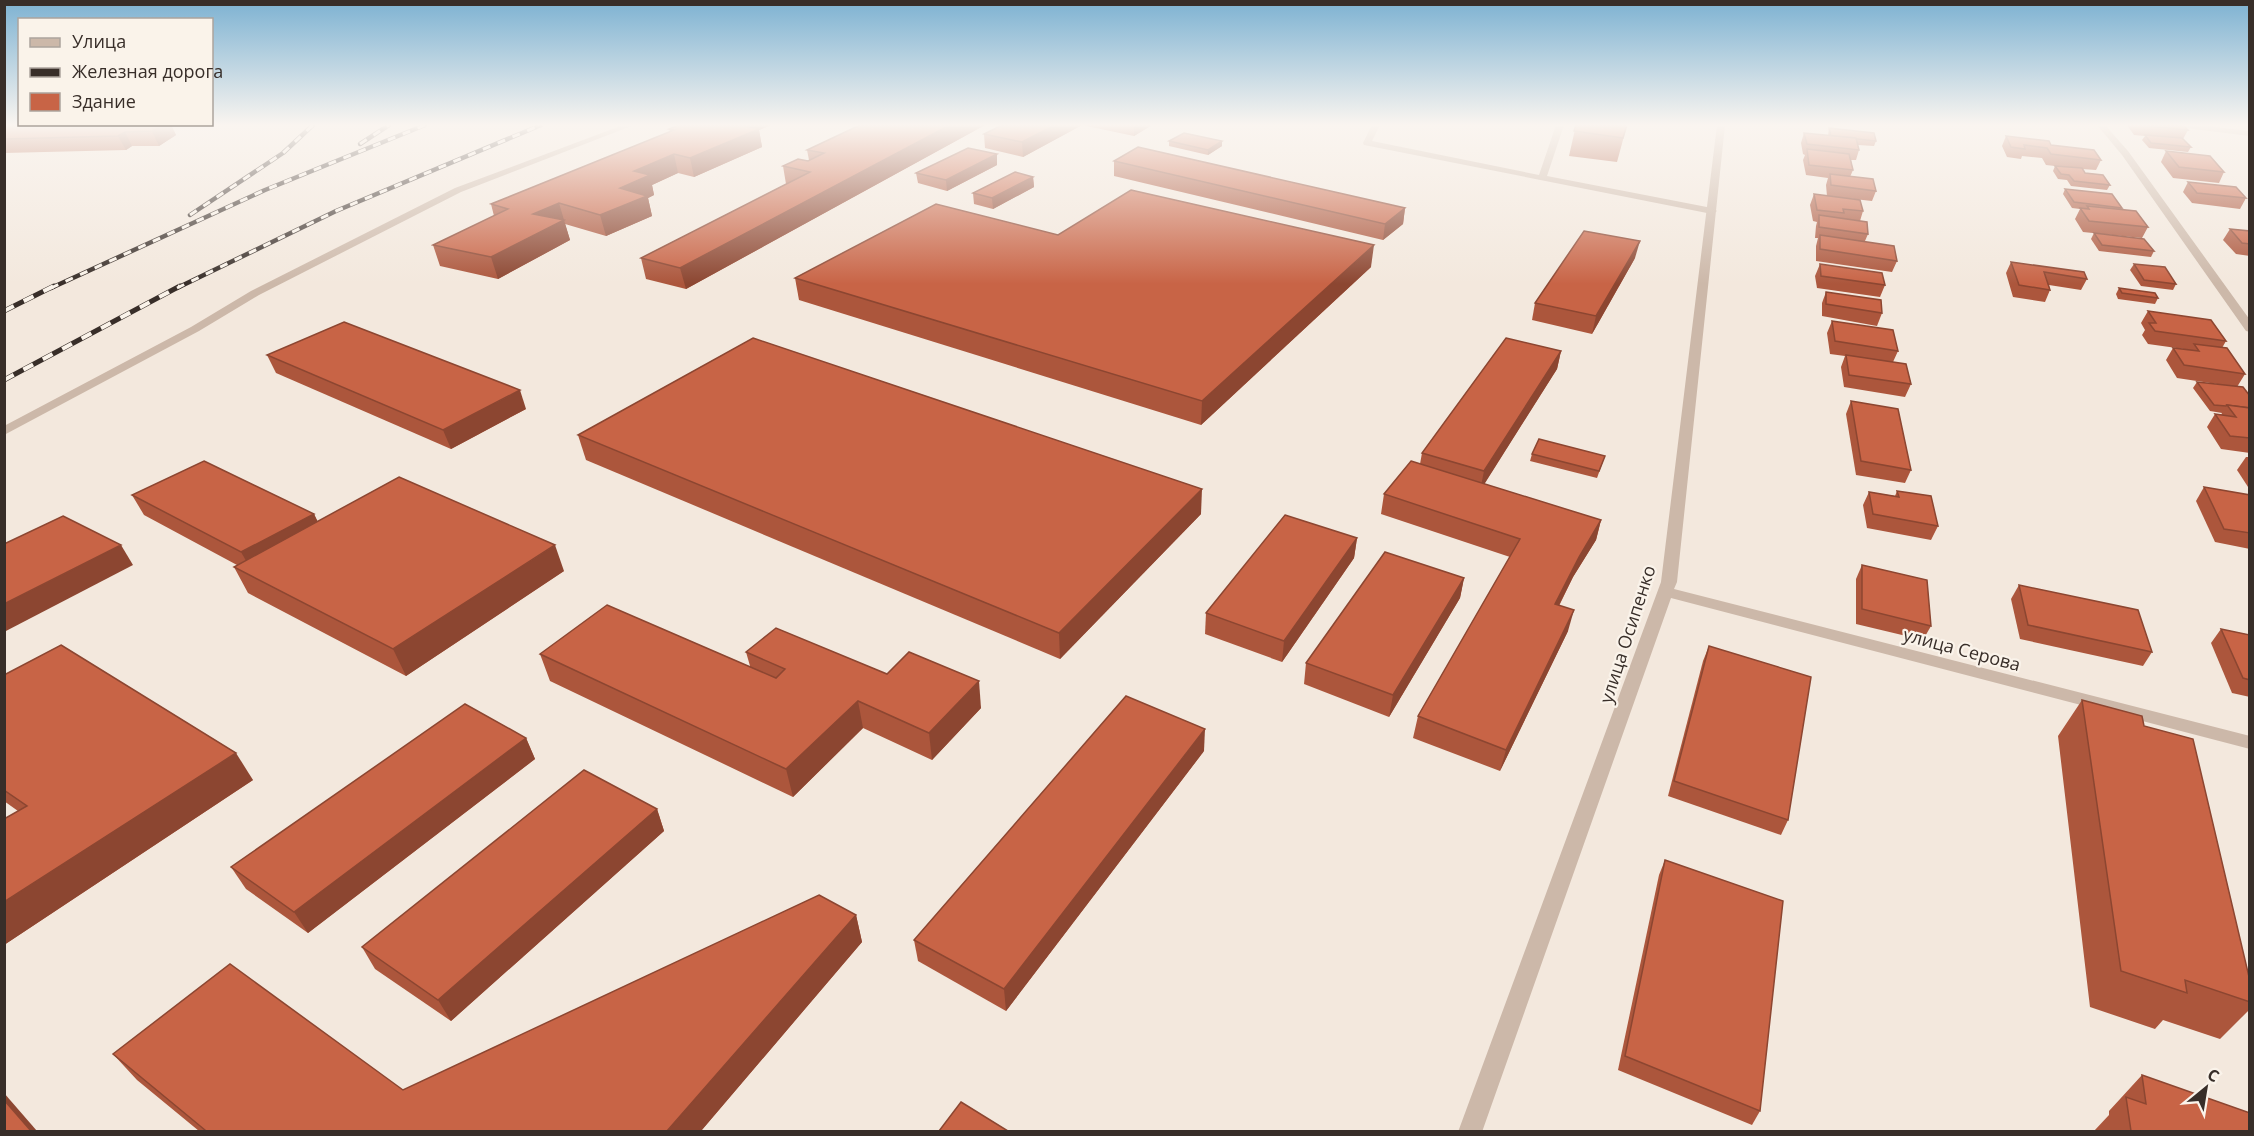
<svg xmlns="http://www.w3.org/2000/svg" width="2254" height="1136" viewBox="0 0 2254 1136" font-family="'Open Sans',sans-serif">
<rect width="100%" height="100%" fill="#f3e8dd"/>
<g fill="none" stroke-linecap="round" stroke-linejoin="round">
<g fill="#ccb8a9" fill-rule="evenodd">
<polygon points="1372,125 1380,125 1372,141 1539,175 1556,125 1564,125 1547,176 1712,208 1717,211 1712,214 1364,145 1363,143"/>
<polygon points="2173,125 2197,125 2250,131 2250,136 2177,127"/>
</g>
<g fill="#ccb8a9" fill-rule="evenodd">
<polygon points="623,125 634,125 461,192 259,295 199,331 4,435 4,426 191,327 251,291 455,188"/>
<polygon points="1717,125 1725,125 1677,582 1674,589 2250,736 2250,749 1671,598 1482,1132 1458,1132 1661,582"/>
<polygon points="2097,125 2105,125 2128,151 2250,320 2250,332 2246,331 2122,155"/>
</g>
<g stroke="#382e29" stroke-width="4.5">
<g id="rail-far1">
<polyline points="360,144 389,125"/>
<polyline points="190,215 283,153 313,125"/>
<polyline points="51,288 265,190 425,125"/>
<polyline points="177,288 336,211 541,125"/>
</g>
</g>
<g stroke="#382e29" stroke-width="5">
<g id="rail">
<polyline points="4,311 54,286"/>
<polyline points="4,380 180,286"/>
</g>
</g>
<use href="#rail-far1" stroke="#faf3ea" stroke-width="3" stroke-dasharray="8" stroke-linecap="butt"/>
<use href="#rail" stroke="#faf3ea" stroke-width="4" stroke-dasharray="11" stroke-linecap="butt"/>
</g>
<g fill="#ac563c">
<polygon points="4,125 171,125 176,135 159,146 132,146 126,150 4,153"/>
<polygon points="679,125 771,125 759,130 762,147 694,177 678,173 652,185 654,195 648,198 652,216 606,236 565,224 570,240 498,279 440,266 433,245 494,216 491,204 670,132 669,129"/>
<polygon points="860,125 985,125 686,289 646,279 641,258 786,184 783,166 809,160 807,150"/>
<polygon points="1002,125 1152,125 1134,136 1082,125 1023,157 985,148 984,134"/>
<polygon points="1576,125 1627,125 1617,162 1569,156"/>
<polygon points="2127,125 2183,125 2188,130 2183,139 2191,147 2188,152 2149,148 2142,140 2145,136 2134,135"/>
<polygon points="1829,128 1876,141 1874,146 1858,145 1859,150 1856,160 1851,160 1853,170 1850,177 1876,191 1872,201 1827,196 1826,185 1828,178 1806,175 1803,160 1805,155 1803,154 1801,143 1804,133 1828,136"/>
<polygon points="2006,136 2051,145 2101,160 2096,170 2082,169 2085,173 2110,185 2107,190 2071,186 2067,180 2058,179 2053,171 2055,166 2046,165 2042,158 2022,156 2021,159 2007,157 2002,146"/>
<polygon points="1169,141 1222,146 1208,155 1169,146"/>
<polygon points="2166,151 2224,172 2219,183 2173,178 2161,162"/>
<polygon points="1114,161 1405,208 1403,224 1383,240 1114,176"/>
<polygon points="997,165 947,191 918,183 916,173"/>
<polygon points="1033,177 1034,187 993,209 974,204 973,193"/>
<polygon points="2188,182 2246,198 2240,209 2192,203 2183,192"/>
<polygon points="2065,189 2122,208 2121,210 2148,227 2142,238 2083,232 2075,219 2080,209 2072,208 2063,194"/>
<polygon points="1814,194 1863,211 1860,221 1868,234 1865,241 1897,261 1892,272 1816,261 1816,246 1818,238 1815,238 1816,226 1817,222 1813,221 1810,205"/>
<polygon points="2230,229 2250,231 2250,256 2236,254 2223,240"/>
<polygon points="2094,233 2154,251 2151,257 2099,251 2091,239"/>
<polygon points="1058,235 1371,267 1201,425 799,300 795,278"/>
<polygon points="1635,258 1592,334 1532,320 1535,303"/>
<polygon points="2011,262 2087,279 2081,290 2049,285 2050,290 2045,302 2013,297 2006,273"/>
<polygon points="1820,264 1885,285 1880,297 1817,288 1815,276"/>
<polygon points="2134,264 2176,284 2173,290 2141,286 2130,270"/>
<polygon points="2119,288 2158,298 2155,304 2118,299 2116,294"/>
<polygon points="1826,292 1882,313 1877,326 1822,316 1822,303"/>
<polygon points="2148,311 2226,341 2222,348 2245,374 2237,387 2177,378 2166,360 2173,348 2191,350 2148,344 2142,335 2145,330 2141,323"/>
<polygon points="1832,321 1898,351 1893,362 1911,384 1905,397 1844,387 1841,367 1845,356 1830,354 1827,333"/>
<polygon points="1561,351 1557,369 1484,484 1601,520 1596,540 1573,577 1559,606 1568,631 1500,771 1413,738 1418,716 1510,557 1381,514 1384,494 1420,464 1422,453"/>
<polygon points="267,355 526,409 451,449 276,373"/>
<polygon points="2197,382 2250,396 2250,453 2221,449 2207,427 2215,414 2221,415 2222,413 2210,411 2193,388"/>
<polygon points="1851,401 1911,470 1905,483 1856,475 1846,414"/>
<polygon points="578,435 1201,514 1060,659 586,460"/>
<polygon points="1532,454 1605,456 1597,478 1530,461"/>
<polygon points="2246,457 2250,457 2250,490 2237,470"/>
<polygon points="2204,487 2250,495 2250,549 2215,542 2196,501"/>
<polygon points="1897,491 1938,526 1931,540 1867,528 1863,505 1869,492 1895,496"/>
<polygon points="132,495 314,514 317,521 564,571 406,676 248,593 234,567 237,565 144,515"/>
<polygon points="1357,538 1354,558 1282,662 1205,634 1206,613"/>
<polygon points="1862,565 1931,626 1923,640 1856,624 1856,579"/>
<polygon points="1464,578 1460,598 1389,717 1304,684 1306,663"/>
<polygon points="2019,585 2152,652 2143,666 2020,639 2011,599"/>
<polygon points="2221,629 2250,635 2250,697 2232,693 2211,643"/>
<polygon points="1709,646 1788,820 1781,835 1668,796 1703,661"/>
<polygon points="746,652 887,674 981,708 932,760 863,728 793,797 550,681 540,654 750,666"/>
<polygon points="4,675 253,780 4,945 4,819 18,811 4,801"/>
<polygon points="2082,700 2144,726 2250,981 2250,1009 2220,1039 2163,1020 2155,1029 2090,1007 2058,736"/>
<polygon points="526,738 535,759 308,933 246,889 231,867"/>
<polygon points="1204,751 1006,1011 918,961 914,940"/>
<polygon points="657,809 664,831 451,1021 375,969 362,947"/>
<polygon points="1665,860 1760,1111 1752,1125 1618,1070 1659,875"/>
<polygon points="856,915 862,942 701,1131 199,1131 137,1080 113,1054 403,1090"/>
<polygon points="2142,1075 2250,1131 2094,1131 2109,1115 2109,1111"/>
</g>
<g fill="#8c4631">
<polygon points="162,125 171,125 176,135 159,146 152,131"/>
<polygon points="731,125 771,125 759,130 762,147 694,177 690,158"/>
<polygon points="950,125 985,125 686,289 680,268"/>
<polygon points="1055,125 1082,125 1023,157 1022,142"/>
<polygon points="1134,125 1152,125 1134,136"/>
<polygon points="125,132 132,146 126,150 118,136"/>
<polygon points="1222,141 1222,146 1208,155 1208,150"/>
<polygon points="674,154 678,173 652,185 654,195 648,198 652,216 606,236 600,215 620,188 634,171"/>
<polygon points="997,154 997,165 947,191 946,180"/>
<polygon points="1033,177 1034,187 993,209 992,198"/>
<polygon points="559,203 570,240 498,279 491,257 533,214"/>
<polygon points="1405,208 1403,224 1383,240 1385,224"/>
<polygon points="1640,241 1635,258 1592,334 1596,316"/>
<polygon points="1374,245 1371,267 1201,425 1202,401"/>
<polygon points="1561,351 1557,369 1480,491 1484,471"/>
<polygon points="520,390 526,409 451,449 443,430"/>
<polygon points="1202,489 1201,514 1060,659 1059,633"/>
<polygon points="314,514 324,534 253,573 241,552"/>
<polygon points="1601,520 1596,540 1573,577 1549,625 1555,604 1579,557"/>
<polygon points="1357,538 1354,558 1282,662 1284,641"/>
<polygon points="121,545 133,565 4,632 4,604"/>
<polygon points="555,545 564,571 406,676 393,649"/>
<polygon points="1464,578 1460,598 1389,717 1393,695"/>
<polygon points="1574,610 1568,631 1500,771 1506,750"/>
<polygon points="979,681 981,708 932,760 929,733"/>
<polygon points="858,701 863,728 793,797 786,769"/>
<polygon points="1205,729 1204,751 1006,1011 1004,989"/>
<polygon points="526,738 535,759 308,933 294,912"/>
<polygon points="236,753 253,780 4,945 4,902"/>
<polygon points="657,809 664,831 451,1021 438,1000"/>
<polygon points="856,915 862,942 701,1131 667,1131"/>
<polygon points="4,1093 37,1131 31,1131 4,1100"/>
</g>
<g fill="#c86446" stroke="#8c4631" stroke-width="1.5">
<polygon points="4,125 162,125 152,131 125,132 118,136 4,139"/>
<polygon points="679,125 741,125 759,129 690,158 674,154 634,171 650,175 620,188 647,196 600,215 559,203 533,214 564,220 491,257 433,245 508,209 491,204 674,130 669,129"/>
<polygon points="860,125 950,125 680,268 641,258 810,172 783,166 798,159 808,161 824,153 807,150"/>
<polygon points="1002,125 1055,125 1022,142 984,134"/>
<polygon points="1576,125 1627,125 1623,138 1574,131"/>
<polygon points="2139,125 2183,125 2188,130"/>
<polygon points="1829,128 1874,133 1876,141 1831,136"/>
<polygon points="1184,133 1222,141 1208,150 1169,141"/>
<polygon points="1804,133 1856,138 1859,150 1807,144"/>
<polygon points="2145,135 2182,138 2191,147 2151,143"/>
<polygon points="2006,136 2049,141 2051,145 2094,150 2101,160 2051,154 2047,148 2024,145 2025,149 2011,147"/>
<polygon points="1138,147 1405,208 1385,224 1114,161"/>
<polygon points="968,148 997,154 946,180 916,173"/>
<polygon points="1807,149 1849,154 1853,170 1809,165"/>
<polygon points="2166,151 2210,156 2224,172 2179,167"/>
<polygon points="2055,166 2082,168 2085,173 2103,175 2110,185 2074,181 2069,175 2061,174"/>
<polygon points="1015,172 1033,177 992,198 973,193"/>
<polygon points="1830,174 1873,179 1876,191 1831,185"/>
<polygon points="2188,182 2236,187 2246,198 2197,193"/>
<polygon points="2065,189 2112,194 2122,208 2074,202"/>
<polygon points="1131,190 1374,245 1202,401 795,278 936,204 1058,235"/>
<polygon points="1814,194 1860,200 1863,211 1843,209 1844,213 1817,210"/>
<polygon points="2087,206 2136,211 2148,227 2089,221 2080,208 2089,209"/>
<polygon points="1819,215 1867,222 1868,234 1819,227"/>
<polygon points="2230,229 2250,231 2250,244 2242,243"/>
<polygon points="1584,231 1640,241 1596,316 1535,303"/>
<polygon points="2094,233 2144,239 2154,251 2102,245"/>
<polygon points="1820,235 1894,246 1897,261 1820,249"/>
<polygon points="2011,262 2084,272 2087,279 2044,272 2050,290 2019,285"/>
<polygon points="1820,264 1882,273 1885,285 1821,276"/>
<polygon points="2134,264 2165,267 2176,284 2144,280"/>
<polygon points="2119,288 2155,293 2158,298 2122,293"/>
<polygon points="1826,292 1881,300 1882,313 1826,304"/>
<polygon points="2148,311 2211,320 2226,341 2155,331 2149,323 2156,323"/>
<polygon points="1832,321 1893,330 1898,351 1835,341"/>
<polygon points="344,322 520,390 443,430 267,355"/>
<polygon points="753,338 1202,489 1059,633 578,435"/>
<polygon points="1506,338 1561,351 1484,471 1422,453"/>
<polygon points="2194,344 2227,348 2245,374 2184,365 2173,348 2199,351"/>
<polygon points="1846,355 1906,364 1911,384 1849,375"/>
<polygon points="2197,382 2243,387 2250,396 2250,408 2227,405 2226,406 2214,405"/>
<polygon points="1851,401 1898,409 1911,470 1861,461"/>
<polygon points="2227,405 2250,408 2250,438 2230,436 2215,414 2236,417"/>
<polygon points="1539,439 1605,456 1599,471 1532,454"/>
<polygon points="204,461 314,514 241,552 132,495"/>
<polygon points="1411,461 1601,520 1579,557 1555,604 1574,610 1506,750 1418,716 1520,539 1384,494"/>
<polygon points="399,477 555,545 393,649 234,567"/>
<polygon points="2204,487 2250,495 2250,533 2224,529"/>
<polygon points="1897,491 1931,496 1938,526 1873,514 1869,492 1899,497"/>
<polygon points="1285,515 1357,538 1284,641 1206,613"/>
<polygon points="63,516 121,545 4,604 4,544"/>
<polygon points="1385,552 1464,578 1393,695 1306,663"/>
<polygon points="1862,565 1927,580 1931,626 1862,609"/>
<polygon points="2019,585 2138,610 2152,652 2028,625"/>
<polygon points="607,605 776,678 785,669 746,652 776,628 887,674 909,652 979,681 929,733 858,701 786,769 540,654"/>
<polygon points="2221,629 2250,635 2250,680 2243,678"/>
<polygon points="61,645 236,753 4,902 4,819 27,806 4,790 4,675"/>
<polygon points="1709,646 1811,677 1788,820 1674,781"/>
<polygon points="1126,696 1205,729 1004,989 914,940"/>
<polygon points="2082,700 2142,716 2144,726 2193,739 2250,981 2250,1002 2185,980 2187,993 2121,971"/>
<polygon points="465,704 526,738 294,912 231,867"/>
<polygon points="584,770 657,809 438,1000 362,947"/>
<polygon points="1665,860 1783,901 1760,1111 1625,1056"/>
<polygon points="819,895 856,915 667,1131 203,1131 205,1130 113,1054 230,964 403,1090"/>
<polygon points="2142,1075 2250,1113 2250,1131 2131,1131 2126,1097 2146,1104"/>
<polygon points="4,1100 31,1131 4,1131"/>
<polygon points="961,1102 1008,1131 939,1131"/>
</g>
<linearGradient id="sky" x2="0" y2="1"><stop stop-color="#7db2d2"/><stop offset="0.44" stop-color="#faf5f0"/><stop offset="1" stop-color="#faf5f0" stop-opacity="0"/></linearGradient>
<rect width="2254" height="284" fill="url(#sky)"/>
<g text-anchor="middle" dominant-baseline="central" stroke-width="4.5" stroke-linejoin="round" paint-order="stroke">
<g font-size="18" fill="#382e29" stroke="#faf3ea">
<text transform="translate(1627 634) rotate(-72)">улица Осипенко</text>
<text transform="translate(1962 649) rotate(15)">улица Серова</text>
</g>
</g>
<rect width="2254" height="1136" fill="none" stroke="#382e29" stroke-width="12"/>
<rect x="18" y="18" width="195" height="108" fill="#faf3ea" stroke="#aca49d" stroke-width="1.5"/>
<rect x="30" y="38" width="30" height="9" fill="#ccb8a9" stroke="#aca49d" stroke-width="1.5"/>
<text x="72" y="48" font-size="18" fill="#382e29">Улица</text>
<rect x="30" y="68" width="30" height="9" fill="#382e29" stroke="#aca49d" stroke-width="1.5"/>
<text x="72" y="78" font-size="18" fill="#382e29">Железная дорога</text>
<rect x="30" y="93" width="30" height="18" fill="#c86446" stroke="#aca49d" stroke-width="1.5"/>
<text x="72" y="108" font-size="18" fill="#382e29">Здание</text>
<g transform="translate(2206 1088) rotate(30)" stroke="#faf3ea" stroke-width="4.5" paint-order="stroke">
<path d="M0-4.5L10 22L0 15L-10 22Z" fill="#382e29"/>
<text y="-9" font-size="16" font-weight="bold" text-anchor="middle" fill="#382e29">С</text>
</g>
</svg>
